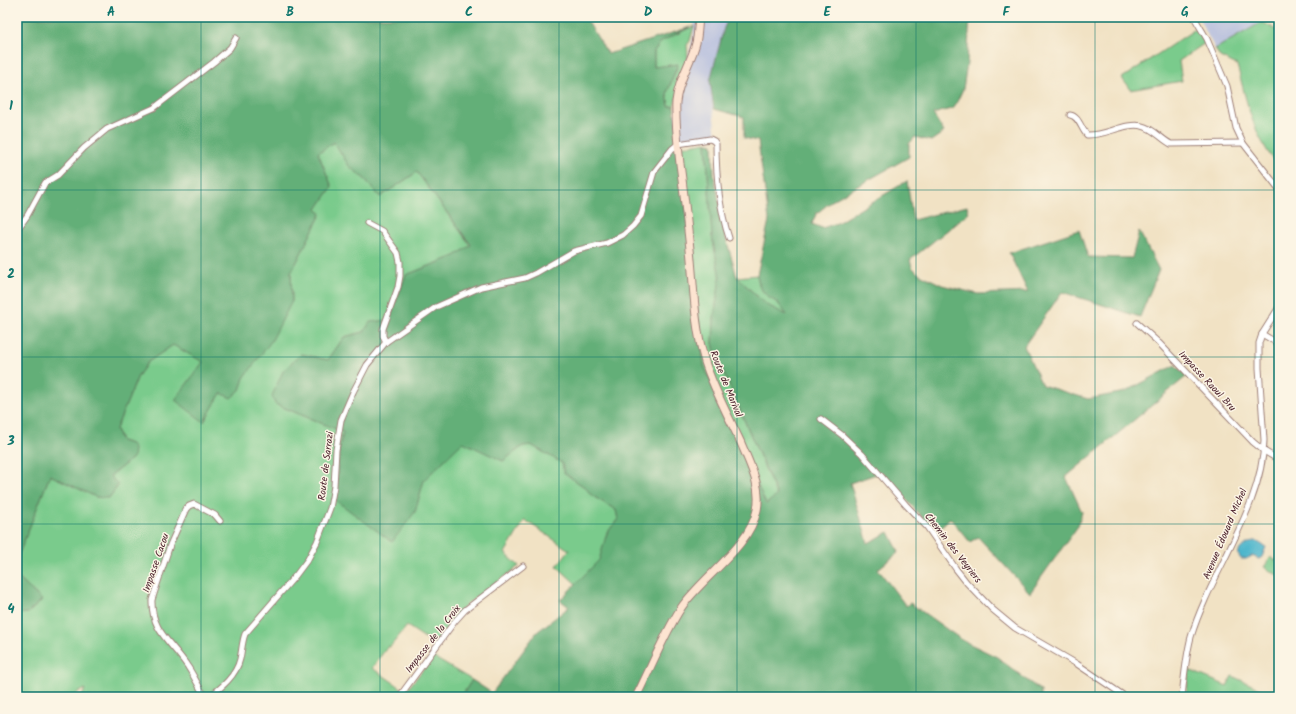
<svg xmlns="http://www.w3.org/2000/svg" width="1296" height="714" viewBox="0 0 1296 714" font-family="Kalam,sans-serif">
<rect width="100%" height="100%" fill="#fcf5e5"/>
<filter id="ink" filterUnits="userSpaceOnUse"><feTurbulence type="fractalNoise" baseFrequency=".025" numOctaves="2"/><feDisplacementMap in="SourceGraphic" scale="8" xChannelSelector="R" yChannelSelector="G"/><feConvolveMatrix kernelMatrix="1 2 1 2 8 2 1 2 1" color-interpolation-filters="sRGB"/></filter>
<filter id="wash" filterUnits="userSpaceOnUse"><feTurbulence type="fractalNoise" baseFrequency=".012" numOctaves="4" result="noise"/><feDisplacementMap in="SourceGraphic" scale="16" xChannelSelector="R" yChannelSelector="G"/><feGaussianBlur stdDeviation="0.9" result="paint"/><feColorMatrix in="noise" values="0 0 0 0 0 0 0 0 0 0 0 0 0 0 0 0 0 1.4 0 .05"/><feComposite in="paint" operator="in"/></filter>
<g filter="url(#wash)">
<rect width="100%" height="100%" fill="#f1e2c4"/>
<g fill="#bcc3de">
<polygon points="695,17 729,17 724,28 710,81 716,137 676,140 674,122 694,34"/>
<polygon points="1198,17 1278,17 1262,22 1215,49"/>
</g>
<g fill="#7acb8c" stroke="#62755c">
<path d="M 1262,22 L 1279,31 L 1279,167 C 1253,136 1247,103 1237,65 L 1220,57 L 1215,49 Z"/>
<polygon points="694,26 690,41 687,45 688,57 674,106 669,106 667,93 678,65 654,67 654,51 662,41"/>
<polygon points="1197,28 1205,43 1179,61 1182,81 1130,90 1122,78"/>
<polygon points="334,141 349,166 366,180 380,197 417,172 471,246 455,256 406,275 389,320 364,332 344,337 328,360 301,354 275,404 343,432 339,451 415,512 424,480 463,441 503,461 523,446 531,445 562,463 564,473 586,488 591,495 616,510 618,519 607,533 600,560 577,585 557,566 569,550 525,520 505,553 519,566 467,604 434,644 407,626 390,647 388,646 372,668 406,691 433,657 472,680 461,697 82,697 85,689 71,697 17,697 17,614 28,613 42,600 17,577 17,559 50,475 96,497 109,498 118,486 110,476 133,458 131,444 121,441 116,429 138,376 148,362 173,345 204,362 204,422 221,393 240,390 244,378 292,301 291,273 321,214 317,209 332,187 318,153"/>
<polygon points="706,142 712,236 720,278 714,318 713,343 716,355 777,496 766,504 704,366 678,147"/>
<polygon points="757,275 760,288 768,297 778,303 788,316 765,304 737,277"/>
<polygon points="1279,556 1279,576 1264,567 1271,557 1276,561"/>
<polygon points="1189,670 1227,686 1232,676 1278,697 1186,697"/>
</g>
<g fill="#63af78" stroke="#566752">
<polygon points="17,17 583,17 588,22 608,54 690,27 662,41 654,51 654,67 678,64 667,93 669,106 674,106 704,366 766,504 777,495 716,355 713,343 714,318 720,278 712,236 706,142 713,144 714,175 720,206 725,235 737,277 765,304 787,315 778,303 768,297 760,288 757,275 769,220 758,141 744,138 744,117 714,109 710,81 724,28 729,17 970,17 967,63 963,89 954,108 933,114 944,132 931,141 915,137 909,144 909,157 833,200 816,214 812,224 822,228 837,223 907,181 913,220 967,206 969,213 910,260 912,267 918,273 942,285 978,294 1028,292 1009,253 1079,230 1088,257 1132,258 1139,231 1159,270 1140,317 1062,292 1024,346 1042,385 1088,399 1125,392 1175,365 1187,376 1066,477 1082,512 1078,526 1030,593 978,537 970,542 950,518 935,532 882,472 850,483 868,543 889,532 899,552 878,569 906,606 910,603 962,640 997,657 1041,691 1041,697 461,697 472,680 492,693 537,632 569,607 560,600 599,560 607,533 618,519 616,510 591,495 586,488 564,473 562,463 531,445 523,446 503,461 463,442 424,480 415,512 392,542 335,500 339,451 343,432 275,404 272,396 283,371 301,354 328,360 344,337 364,332 370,322 389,320 406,275 455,256 471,245 417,172 380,197 366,180 349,166 334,142 318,153 332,187 317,209 321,214 291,273 292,301 272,340 244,378 240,390 231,398 221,393 204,422 175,400 203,362 173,345 148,362 138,376 116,429 121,441 131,444 134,449 133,458 110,476 118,485 109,498 96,497 50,475 17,559"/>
<polygon points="17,577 42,600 28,613 17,614"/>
</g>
<path fill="#4eb6cc" stroke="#4c6a7c" d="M 1254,541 L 1256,541 L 1266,547 L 1262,557 L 1259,559 L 1252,556 L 1246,559 L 1241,559 C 1233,550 1246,544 1254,541 Z"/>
</g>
<g filter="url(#ink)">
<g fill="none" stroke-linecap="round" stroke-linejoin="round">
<g stroke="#9e8078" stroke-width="7">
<g id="minor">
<polyline points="1194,17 1207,39 1227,86 1236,128 1243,143 1279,189"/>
<path d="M 1070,115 C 1079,116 1081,129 1087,135 C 1106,136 1125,122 1142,126 C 1153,128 1161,139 1171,144 L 1243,143"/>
<polyline points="367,223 382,231 398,253 400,262 400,276 398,287 383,329 383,336 386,342"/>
<polyline points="17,230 27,216 45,183 58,175 84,148 107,129 154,108 214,62 230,48 236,38"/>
<polyline points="1137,323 1159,343 1253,442 1264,451 1279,460"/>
<polyline points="1262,334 1279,344"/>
<polyline points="821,419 842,435 862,454 906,505 927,527 956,569 967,583 992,609 1015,628 1077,664 1126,697"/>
<path d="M 205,697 C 199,687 194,676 188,667 C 173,643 151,632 152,600 L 170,545 L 186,509 L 189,506 L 194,504 L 215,515 L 220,521"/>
<path d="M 209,697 C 222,687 236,676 240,659 C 242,650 242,642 245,634 L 296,575 L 308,559 L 317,542 L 330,508 L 334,486 L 336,450 L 341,420 L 353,392 L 367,365 L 386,342 L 436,307 L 481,287 L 525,278 L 536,273 L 574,251 L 607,243 L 623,235 L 633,226 L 641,216 L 654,172 L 672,149 L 678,144 L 710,139 L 714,141 L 716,144 C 716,176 719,208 729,238"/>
<polyline points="399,697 455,621 465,610 523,566"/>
<path d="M 1182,697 C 1184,677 1186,656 1191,637 C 1210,573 1263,507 1264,440 L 1259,368 L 1259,343 L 1262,334 L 1279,307"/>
</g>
</g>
<g stroke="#9e8078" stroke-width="9">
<path id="secondary" d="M 636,697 C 651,668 663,636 681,608 C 703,576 750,547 757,510 C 762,486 750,465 741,443 C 729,417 714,390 705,362 C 694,325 694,287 690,249 C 687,221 684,193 680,164 C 678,144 675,123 676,102 C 678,80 691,63 696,43 C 698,35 698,25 699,17"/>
</g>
<use href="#minor" stroke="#fff" stroke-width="5"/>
<use href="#secondary" stroke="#fde4d1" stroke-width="7"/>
</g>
</g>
<path fill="none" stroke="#0f766e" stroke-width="1" stroke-opacity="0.55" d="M 201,17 L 201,697M 380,17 L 380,697M 559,17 L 559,697M 737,17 L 737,697M 916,17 L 916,697M 1095,17 L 1095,697M 17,190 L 1279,190M 17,357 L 1279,357M 17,524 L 1279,524"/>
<g text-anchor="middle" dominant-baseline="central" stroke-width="3" stroke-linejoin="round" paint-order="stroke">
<g font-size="10" fill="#4a1f2b" stroke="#fcf5e5">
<text transform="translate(1207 381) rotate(47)">Impasse Raoul Bru</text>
<text transform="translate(726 384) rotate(68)">Route de Marival</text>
<text transform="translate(326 466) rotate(-83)">Route de Sarrazi</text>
<text transform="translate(1225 534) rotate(-67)">Avenue Édouard Michel</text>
<text transform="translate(953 548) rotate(52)">Chemin des Veyriers</text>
<text transform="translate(156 563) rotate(-71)">Impasse Cacou</text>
<text transform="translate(433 639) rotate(-52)">Impasse de la Croix</text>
</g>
</g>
<rect width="1296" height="714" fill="none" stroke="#fcf5e5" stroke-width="44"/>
<rect x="22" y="22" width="1252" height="670" fill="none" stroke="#0f766e" stroke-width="1.5"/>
<g font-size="13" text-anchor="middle" font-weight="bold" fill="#0f766e">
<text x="111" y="16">A</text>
<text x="290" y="16">B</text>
<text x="469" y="16">C</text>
<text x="648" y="16">D</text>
<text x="827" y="16">E</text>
<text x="1006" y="16">F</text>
<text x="1185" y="16">G</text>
<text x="11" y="110">1</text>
<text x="11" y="278">2</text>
<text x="11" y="445">3</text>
<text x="11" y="613">4</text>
</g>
</svg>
